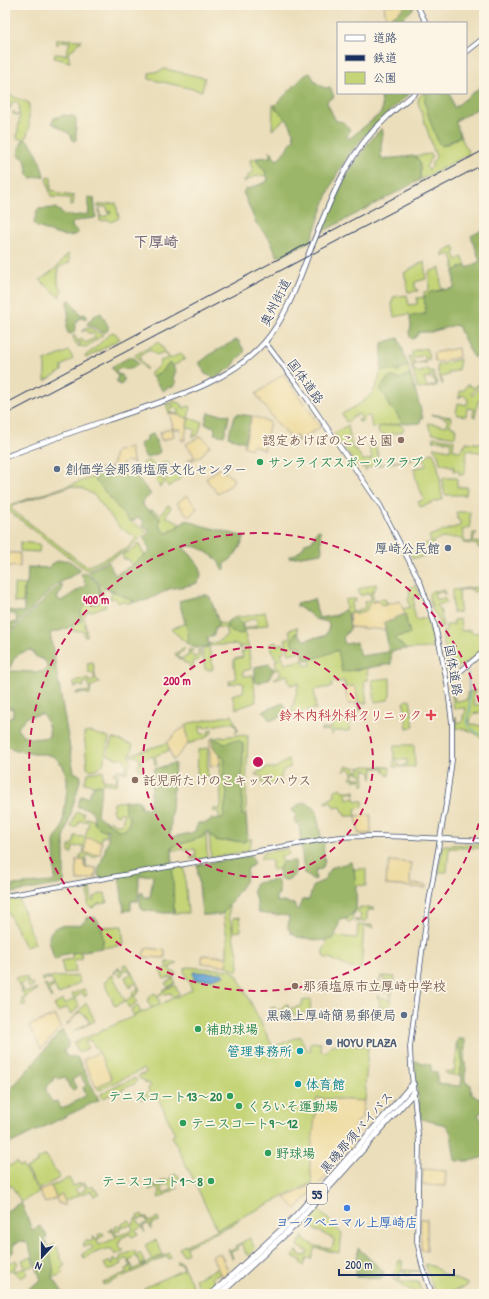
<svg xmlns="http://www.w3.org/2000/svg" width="489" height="1299" viewBox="0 0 489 1299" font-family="'Patrick Hand','Klee One',sans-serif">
<rect width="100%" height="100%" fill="#fcf5e5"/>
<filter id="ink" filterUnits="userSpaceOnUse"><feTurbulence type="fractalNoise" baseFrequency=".025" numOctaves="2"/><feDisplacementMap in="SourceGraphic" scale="8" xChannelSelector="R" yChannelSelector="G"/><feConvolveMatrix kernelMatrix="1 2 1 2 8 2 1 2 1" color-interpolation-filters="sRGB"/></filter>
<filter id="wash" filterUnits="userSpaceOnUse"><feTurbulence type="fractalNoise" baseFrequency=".012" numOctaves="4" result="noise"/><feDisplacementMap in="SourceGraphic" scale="16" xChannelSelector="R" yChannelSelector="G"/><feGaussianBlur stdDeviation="0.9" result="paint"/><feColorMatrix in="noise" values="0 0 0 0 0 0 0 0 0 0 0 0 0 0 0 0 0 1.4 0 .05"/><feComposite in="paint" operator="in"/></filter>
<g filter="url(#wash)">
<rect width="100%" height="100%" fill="#ebdebb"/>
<g fill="#c4d477" stroke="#70826a" fill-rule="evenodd">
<path d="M 57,39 L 81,40 L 81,42 L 79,42 L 74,48 L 68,53 L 70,62 L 54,58 L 55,54 L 66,55 C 66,50 69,47 70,42 L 61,41 L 57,45 Z"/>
<polygon points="165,69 205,78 202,91 149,79 149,73 160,71"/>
<path d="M 5,93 L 29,103 L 29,129 L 26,138 L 23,140 L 17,138 L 20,116 L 13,114 L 13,111 L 16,114 L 19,115 C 19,109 21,102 14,101 L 9,110 L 10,101 L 8,99 L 9,96 Z"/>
<path d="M 423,93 L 425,93 L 424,95 L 442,146 L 452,142 L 460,135 L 469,154 L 418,181 L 421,178 L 418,159 L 414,156 L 431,154 L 432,156 L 426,167 L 429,170 L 432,167 C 431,161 434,161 436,157 L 418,102 L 419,97 Z"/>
<polygon points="273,105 275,105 276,109 286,118 272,130"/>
<path d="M 257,158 L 257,161 C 260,166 265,170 267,176 C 258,174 251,178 244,182 L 243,181 L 248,178 L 248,175 L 253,173 L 250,160 Z"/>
<polygon points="51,177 51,190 55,191 60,194 74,196 73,205 70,206 70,198 51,197 46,178"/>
<polygon points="116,203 119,218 111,222 109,220 100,221 99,209 100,209 100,217 106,216 105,217 112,211 110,211 108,213 107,207 98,207 98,205"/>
<polygon points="454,246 456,250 454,254 457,260 462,257 466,265 454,271 454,260 450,254 443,257 443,254 444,251"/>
<polygon points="68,254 70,262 58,268 58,284 62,290 59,297 40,280 55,269"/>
<polygon points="424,261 426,279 415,282 415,288 417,289 418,291 408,292 406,284 407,283 404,273"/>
<polygon points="440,268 441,287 444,289 431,292 426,314 410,316 409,314 394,317 392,305 393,297 407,295 409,305 417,304 417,298 424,297 424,292 428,291 429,289 429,272"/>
<polygon points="86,328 90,328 103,335 86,347 77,346 81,344 80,342 76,344 73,337 74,335 78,341 82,339 85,343 95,338 95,336 93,333 88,333 86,330 81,332"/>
<path d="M 112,332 L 115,333 L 120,339 L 86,358 L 85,356 C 88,353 92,351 95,348 C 101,342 106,337 112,332 Z"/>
<polygon points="159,342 170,359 181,353 185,359 173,366 172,364 166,365 161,372 153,376 153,378 150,374 160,364 159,361 167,359 167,357 164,352 156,355 151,350 148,350 140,355 140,359 146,368 146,370 135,355"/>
<polygon points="426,348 430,359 426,360 424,355 413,358 414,364 425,361 426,364 423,362 413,365 414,371 416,370 417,373 429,369 430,372 433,371 434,375 430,375 430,379 428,377 424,378 427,387 436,385 435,380 433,380 432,378 435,376 437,385 436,386 419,389 418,389 409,357 412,356 412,351 415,350 416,351 416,350"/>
<polygon points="69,351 73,359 62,366 62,371 45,381 45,361"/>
<polygon points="460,359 458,370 448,373 449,375 441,377 443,384 442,384 437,369 438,365"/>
<path d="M 408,366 L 411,377 L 406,375 L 401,379 L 388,378 L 380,391 L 387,397 L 389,407 C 391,408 393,408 395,410 C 399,414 398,420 403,423 L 372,428 L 370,416 L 364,417 L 365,420 L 359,422 L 358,420 L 362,419 L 359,414 L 352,417 L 352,419 L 346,422 L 342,414 C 354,407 368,401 375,388 C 378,383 379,376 381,370 L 398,371 Z"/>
<polygon points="484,383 484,401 478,401 475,417 473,416 474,409 467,408 466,416 458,415 456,413 458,403 467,405 468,399 463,395 459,398 460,391 463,391 467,385 469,385 473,388 477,384 479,385 471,394 472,396"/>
<polygon points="174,401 183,405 182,407 186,408 187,406 191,407 188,418 202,422 198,435 192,437 195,430 187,427 188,419 169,413 166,404 169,403 172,409 171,413 179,414 179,410 173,408 173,405 172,404 171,402"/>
<polygon points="431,414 451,417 450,426 456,428 455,437 432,433 430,430 428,423 447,426 448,420 442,417 431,415"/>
<polygon points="399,424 402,426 404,428 402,432 392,434 390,436 381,434 378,432 379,427"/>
<polygon points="348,425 352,448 355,449 363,460 372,459 369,446 374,445 376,447 380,465 414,458 366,468 366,471 364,468 357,466 334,433"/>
<polygon points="433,437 454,440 453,450 461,451 463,445 465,446 466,442 484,444 484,453 467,450 465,469 463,475 459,474 459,471 454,471 454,467 440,463 438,454 433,447 450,450 451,442 436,440 434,442"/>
<path d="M 433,452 C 437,461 439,470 440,480 C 441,487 441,493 443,499 L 420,507 L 418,502 L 424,499 L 416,480 L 414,468 L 426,466 L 424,457 Z"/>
<polygon points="149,460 156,468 166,461 170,466 159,476 164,481 176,472 181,478 169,487 165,482 160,487 156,480 159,476 154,470 150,474 142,464"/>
<path d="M 94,477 L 128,520 L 147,531 L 127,551 L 86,570 L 5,508 L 7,506 ZM 71,486 L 81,488 L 94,495 L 119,527 L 135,537 L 135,539 L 128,548 L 88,566 L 83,564 L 11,509 L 13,505 Z"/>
<polygon points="444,478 457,478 457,487 467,487 466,495 446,495 445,494 442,480"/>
<polygon points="168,505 171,507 165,517 170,518 180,524 168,533 164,532 159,525 160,518 150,510 153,510 160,515"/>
<path d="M 456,512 L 470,512 L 470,528 L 462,530 L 465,542 L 472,542 L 473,533 L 477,533 L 474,536 L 473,542 L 482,543 L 483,528 L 484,528 L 484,547 L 478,548 L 478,545 L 463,543 L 462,539 L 459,539 L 458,538 C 452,538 434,537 433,543 C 432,545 433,548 433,550 C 428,556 420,558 412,558 L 409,550 L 431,542 L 429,536 L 452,528 L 460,526 L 460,521 L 458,520 Z"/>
<polygon points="20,542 40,544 39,552 20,551"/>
<polygon points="139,543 141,549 145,556 132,565 128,559 124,559 122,555 132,550"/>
<polygon points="97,581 101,585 135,602 127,603 122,601 118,603 115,598 110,599 110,597 113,592 104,588 102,591 106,606 92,611 88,611 84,617 87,636 84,636 84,633 85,632 85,631 73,631 72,626 81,621 81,611 88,604 96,604 100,587 96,582"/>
<polygon points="14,584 27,585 24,589 23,603 14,602"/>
<polygon points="375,584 377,585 372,593 374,601 382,599 386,600 387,604 381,606 380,604 355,615 350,613 349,615 344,610 346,608 345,600 349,599 356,599 356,601 351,603 351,604 352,611 354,612 364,608 365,606 364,602 371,600 370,593 363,595 360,595 358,590 359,589"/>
<polygon points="416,585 420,595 413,598 414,604 413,606 416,620 427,618 435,648 406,649 395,639 396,637 410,634 403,609 410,607 408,598 410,597 409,588"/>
<polygon points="478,587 478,591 473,592 473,589 459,590 460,612 453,613 452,595 453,590"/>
<polygon points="444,590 445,595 443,592 434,593 435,599 445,599 446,603 437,605 441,612 443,627 440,627 437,616 433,611 429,597 429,594 432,591"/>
<polygon points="265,612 268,624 246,630 244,632 248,645 251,669 243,671 244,676 253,675 256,702 236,709 232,695 243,692 244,684 239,682 234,684 233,683 229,684 229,681 236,679 234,666 234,659 243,657 241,652 244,652 245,651 244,646 240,646 241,649 239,649 238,644 209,646 209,644 219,641 227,635 225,628 217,627 219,623 226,624 227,629 244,632 243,629 256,626 257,620 256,618 243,622 243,627 236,617 239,616 243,617"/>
<path d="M 460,619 L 461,631 L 471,630 L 472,633 L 484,632 L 484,649 C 477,655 457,672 449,668 L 448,664 L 443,639 L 443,631 L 446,630 L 446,625 L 454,625 L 454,620 Z"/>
<polygon points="186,623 189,637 186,643 171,629"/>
<polygon points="297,627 298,634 297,633 301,651 289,654 285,639 291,637 289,630"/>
<polygon points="276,642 277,645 283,643 285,651 281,653 285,664 303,660 304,665 311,665 310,659 338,650 353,671 367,668 368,680 364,681 367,703 358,703 356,688 353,686 345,687 344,681 331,683 332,687 314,690 316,709 291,713 299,683 290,685 287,675 275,679 274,678 281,674 279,669 273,671 272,669 277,667 275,661 278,660 277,658 275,658 270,644"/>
<polygon points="185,647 183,651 178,654 178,656 180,659 188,656 189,649 193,650 193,651 190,652 190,654 193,655 194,657 198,656 198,650 200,649 201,657 198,660 193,662 194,668 190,668 188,663 184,663 183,660 180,660 175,654"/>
<polygon points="209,647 213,669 210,670 205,669 202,648"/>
<polygon points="93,662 96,680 98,680 99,682 95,685 91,686 90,695 88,695 87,693 76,694 76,693 90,691 88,682 83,683 84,687 77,685 77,687 75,688 73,682 78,680 88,679 90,682 95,680 93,673 89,673 87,663"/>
<polygon points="390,678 390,695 388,700 375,702 372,680"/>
<path d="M 476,690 L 473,695 L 474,705 L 484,705 L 484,712 L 473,714 L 470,720 L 470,724 L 482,726 L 483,728 L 484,728 L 484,739 L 482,740 C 480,738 479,736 477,735 C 471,730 464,729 456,728 L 455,716 L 456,716 L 457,723 L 463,722 L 463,715 L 466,712 L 465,708 L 454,709 L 452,695 L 454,695 L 455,701 L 467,700 L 467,693 Z"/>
<polygon points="410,699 414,727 407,728 404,703 406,700"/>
<path d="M 358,706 L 363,707 L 351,720 L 349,731 L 333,731 L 332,735 L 330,733 L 329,730 L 321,731 L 321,729 L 332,728 L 331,723 C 344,721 350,721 358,710 Z"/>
<path d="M 232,715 L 238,730 L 238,731 L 235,733 L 237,729 L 234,723 C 226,722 217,726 209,726 L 208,727 L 204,728 L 204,726 L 200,726 L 200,727 L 201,733 L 203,734 L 209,733 L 209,730 L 212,729 L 212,733 L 205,738 L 188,744 L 186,725 L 190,723 Z"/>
<polygon points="90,732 109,738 103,765 100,768 91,770 87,767 87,765 84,733"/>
<polygon points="239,735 248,736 246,789 246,816 242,815 243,744 238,740 224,744 213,741 212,742 212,738"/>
<polygon points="112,738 133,745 129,758 131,759 127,773 117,771 118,769 125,771 127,764 124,762 125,759 120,757 119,759 108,755"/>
<polygon points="167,743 169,749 168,751 155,756 157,765 155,765 153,756 141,759 143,769 139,770 138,766 140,762 137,756 132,757 132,754"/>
<polygon points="394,745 414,745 415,767 394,767 394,761 398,762 399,766 404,766 405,764 407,764 407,760 394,759"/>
<polygon points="208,748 207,777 197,776 198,750"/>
<polygon points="220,755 225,759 223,778 225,782 227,794 223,818 219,819 219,812 212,811 213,809 220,809 221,804"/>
<polygon points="288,760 291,767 283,770 280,781 270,785 262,783 261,781 263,780 263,778 261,776 255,775 255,774 258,773 258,771 264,771 264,768 275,768"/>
<polygon points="347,766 356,767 356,771 360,771 360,769 358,767 363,768 363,766 390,767 389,776 387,775 386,773 384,772 383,768 373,768 372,779 371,773 367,770 364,770 365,785 362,785 362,780 355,780 354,782 354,778 362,778 362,774 355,772 353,778 350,778 353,775 353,771 348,768 344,772 343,771"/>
<polygon points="103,771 103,780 116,782 117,775 113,774 114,772 119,774 116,785 103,783 101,787 98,784 94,785 84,783 88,773"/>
<polygon points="340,788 343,791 355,791 355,795 353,792 346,794 347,799 355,797 356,801 363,801 363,807 358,808 355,809 356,816 345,816 341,807 334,808 331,802 325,803 325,802 335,796 334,791"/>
<polygon points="124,801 125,810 130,818 128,826 126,830 118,830 112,825 109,824 110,819 113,823 122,825 124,813 121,813 118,815 114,813 112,811 114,803"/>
<polygon points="76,812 84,813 83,817 94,820 94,823 104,830 106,830 106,837 102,836 101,842 93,839 97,854 96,857 92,857 87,855 86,856 86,867 91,867 91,868 85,868 85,860 80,860 80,855 83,855 84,846 73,847 72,853 69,853 69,846 71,846 74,842 75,836 85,837 89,823 87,821 79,821 78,825 76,827 71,827"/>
<path d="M 209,831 C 214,843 220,841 230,841 C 234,841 239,842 243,842 C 247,841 248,839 252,839 L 248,851 L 211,858 Z"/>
<polygon points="206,832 207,856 206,858 197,860 196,858 192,859 190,858 196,855 195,849 172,850 172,847 185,843"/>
<polygon points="484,844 484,848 449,848 447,872 438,872 443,846 445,845"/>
<polygon points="287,849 289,850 289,854 288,855 281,856 282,862 279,869 272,870 272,862 268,859 261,859 261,857 263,853"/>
<polygon points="184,867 188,913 174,913 172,868"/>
<polygon points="354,869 366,869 366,886 355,885"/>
<polygon points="91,884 91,899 92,901 95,901 94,896 96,897 98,895 105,893 107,903 98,904 93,908 88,906 88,885"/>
<polygon points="18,896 35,944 25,947 5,906 5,898"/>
<polygon points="229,904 229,916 233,931 233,918 240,917 241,931 233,932 234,942 238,952 239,967 237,971 227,966 227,938 223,913"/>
<polygon points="360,907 363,907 364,908 374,908 374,910 369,910 367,913 367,921 355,922 355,919 359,921 361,916 358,912 354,913 351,922 348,922 345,918 352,915 356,909 360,909"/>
<path d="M 358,925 L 371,925 L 373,926 L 373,928 L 364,926 L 361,969 L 350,968 L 329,958 L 325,958 C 321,953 323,948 327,944 L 326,940 L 332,939 L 335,936 L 357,938 Z"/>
<polygon points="122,926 124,945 101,948 103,943 102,927"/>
<polygon points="81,951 82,959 75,960 74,962 76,972 64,973 61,961 72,959 72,953"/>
<polygon points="166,962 177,963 177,964 170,967 170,969 171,972 175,972 176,975 173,977 175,983 168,987 165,983 172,980 171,977 164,979 160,970 168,968"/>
<polygon points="127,964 137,983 131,985 132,987 130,988 125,977 131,974 129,969 122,972 123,974 120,976 118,969 115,971 116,973 115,974 114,972 119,967 121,970 124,969 123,965"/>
<path d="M 187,967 L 231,970 L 237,975 L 273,1047 L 300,1036 L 307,1050 L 311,1050 L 309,1044 L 312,1042 L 320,1043 L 321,1051 L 326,1052 C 327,1050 328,1048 330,1046 C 336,1042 357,1045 365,1046 L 368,1048 L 365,1088 L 366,1088 L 365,1101 L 336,1099 L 310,1163 L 312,1183 L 217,1229 L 172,1136 L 175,1134 L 156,1094 L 142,1100 L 140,1097 L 149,1092 L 148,1088 L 151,1086 L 149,1083 L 146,1084 L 144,1080 L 140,1079 L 138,1076 L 146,1073 L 144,1069 L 99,1090 L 96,1087 L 112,1079 L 99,1052 L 90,1040 L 85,1042 L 88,1048 L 79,1053 L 74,1043 L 134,1016 L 131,1010 L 137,1005 L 141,1012 L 134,1016 L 192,990 L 184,971 L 185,968 ZM 194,972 L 222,973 L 224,975 L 211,979 L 196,980 L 194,979 Z"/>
<polygon points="112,974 125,1001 133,996 132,993 138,989 137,984 140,990 138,991 139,993 134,996 137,1002 129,1008 125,1001 115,1006 104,983"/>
<polygon points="77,976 80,982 58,995 55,986 48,990 52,997 51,998 44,985 45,984 48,987 54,985 51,979 49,980 48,979 44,979 44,981 43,982 41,978"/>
<polygon points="381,976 395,977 389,1009 378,1006 380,1003 377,996 390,1000 391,996 389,992 386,991 385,993 382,992 382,989 378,988 378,986 392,989 393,982 390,981 385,982 383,977 381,977 379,982"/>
<polygon points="15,977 27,977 27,981 34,985 29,988 26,981 20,984 24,992 36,989 37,990 26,997 24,1000 26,1004 22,1006 22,997 24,996"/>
<polygon points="175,985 179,994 173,997 171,993 164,994 158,997 160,1003 151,1008 147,1000 149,999 148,997 155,993 157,996 166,989"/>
<polygon points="84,989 87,995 85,997 83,993 75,997 79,1006 71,1015 67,1007 58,1012 54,1005 63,1000 65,1004 74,999 72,994"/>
<polygon points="311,999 310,1012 293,1015 291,1008 302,1006 302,1001"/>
<polygon points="86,1003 95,1021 72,1032 90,1022 85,1015 79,1012 66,1026"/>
<polygon points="288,1004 290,1016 273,1020 270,1008 275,1007 276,1010 284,1009 284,1005"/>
<polygon points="457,1048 461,1050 462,1065 460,1072 460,1076 447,1074 445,1071 454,1072"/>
<polygon points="135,1078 137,1082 134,1084 103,1098 101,1095 102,1093"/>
<polygon points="46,1155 59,1177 58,1179 39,1189 26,1169 38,1162 37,1160"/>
<polygon points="17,1162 20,1167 22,1165 39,1192 21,1202 11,1185 7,1188 5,1185 5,1181 7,1182 9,1180 5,1174 5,1168"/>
<polygon points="175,1174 178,1175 180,1179 173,1183 175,1187 178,1187 178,1188 159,1198 158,1196 160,1193 158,1188 156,1187 149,1190 150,1187 156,1184 157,1186 161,1185 163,1193 171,1190 172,1188 169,1184 163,1186 161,1181 167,1179 169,1181 171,1179 170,1177"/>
<polygon points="69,1178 73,1186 81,1183 82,1185 75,1189 78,1193 85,1190 84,1183 85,1183 88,1188 93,1186 94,1190 97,1190 99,1193 94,1196 92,1192 90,1191 64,1201 62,1195 56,1198 51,1186"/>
<polygon points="317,1208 342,1234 339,1253 315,1248 311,1259 307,1258 304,1266 301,1264 301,1260 293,1257 296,1251 299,1252 299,1255 305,1256 308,1252 298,1246 303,1236 304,1237 303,1239 316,1246 330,1249 333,1246 334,1239 308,1226"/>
<path d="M 142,1214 L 143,1217 L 147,1217 L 149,1222 L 158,1218 L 159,1221 L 159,1222 L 158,1221 L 151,1224 L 152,1229 L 151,1229 L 149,1224 L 143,1226 L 145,1233 L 142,1227 L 136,1230 L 138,1234 L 132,1237 L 129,1234 L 120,1239 L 120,1242 L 118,1243 L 121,1249 L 123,1249 L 123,1251 L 115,1255 L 112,1249 C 105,1247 91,1255 84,1258 L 82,1254 L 93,1248 L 91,1245 L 84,1247 L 83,1243 L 87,1240 L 88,1242 L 93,1240 L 92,1237 L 94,1237 L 95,1240 L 99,1238 L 98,1235 L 103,1233 L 104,1235 L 97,1240 L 98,1244 L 100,1245 L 116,1238 L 113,1232 L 109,1231 L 109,1230 L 112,1228 L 113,1231 L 116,1230 L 115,1227 L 119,1225 L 120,1230 L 115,1232 L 117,1236 L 132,1231 L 133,1229 L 131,1225 L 121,1228 L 122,1224 L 129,1220 L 131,1223 L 134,1224 L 135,1219 L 136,1218 L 141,1226 L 147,1223 L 146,1218 L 138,1219 L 137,1216 Z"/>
<polygon points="237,1220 238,1222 186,1247 188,1253 185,1255 182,1254 179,1248"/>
<polygon points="250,1238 255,1249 249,1256 248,1254 246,1254 242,1244 237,1246 238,1249 231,1252 233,1258 232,1258 228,1249 230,1251 236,1248 235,1246"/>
<polygon points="156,1240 163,1255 152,1260 145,1245"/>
<polygon points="56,1244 61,1259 65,1266 61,1268 64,1273 53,1278 48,1247"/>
<polygon points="132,1251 135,1251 136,1255 140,1253 145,1263 141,1265 137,1257 136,1256 129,1260 133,1268 130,1271 169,1253 171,1258 169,1259 167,1256 146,1266 145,1264 144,1265 144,1267 104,1285 103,1283 127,1272 126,1269 131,1266 126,1258 121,1262 122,1264 108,1271 104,1264 110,1261 112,1265 113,1264 112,1260 115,1259 117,1261 120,1260 120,1257"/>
<path d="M 7,1257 L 11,1263 L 16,1260 L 18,1264 L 14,1267 L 16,1271 L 25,1268 L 22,1260 L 31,1257 L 34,1266 L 25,1268 L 27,1274 L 21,1278 L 17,1274 L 11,1270 L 7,1273 C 4,1269 4,1261 7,1257 Z"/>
<path d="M 401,1260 L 402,1261 L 402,1270 L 419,1271 L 411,1271 L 408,1276 L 405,1275 L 405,1271 L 401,1271 L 400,1273 L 400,1282 L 418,1282 L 421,1291 L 427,1290 L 429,1294 C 413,1294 402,1288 391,1277 L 396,1281 L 399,1279 L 394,1273 L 399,1261 Z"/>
<polygon points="179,1261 181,1262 197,1294 149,1294 144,1288 184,1269 180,1263 178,1264 177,1262"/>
<polygon points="425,1264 435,1267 443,1274 468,1284 467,1286 445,1294 435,1294"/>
<polygon points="218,1268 221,1276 219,1274 212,1277 215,1283 200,1290 195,1279"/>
</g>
<g fill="#9bb668" stroke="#5b7263" fill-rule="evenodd">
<path d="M 407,5 L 413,5 L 414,8 L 397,23 L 387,23 L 386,19 C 394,17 401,10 407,5 Z"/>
<path d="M 310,73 L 316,83 L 325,88 L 330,87 L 334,97 L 328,100 L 327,103 L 336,121 C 343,121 346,123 350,130 L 347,136 L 349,139 L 381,113 L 382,109 L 381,93 L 410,93 C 383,117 356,140 338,172 C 327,193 320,216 312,238 L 310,241 L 282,256 L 277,256 L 270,240 L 256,223 L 243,192 L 245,190 L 266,182 L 268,179 L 265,171 L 258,163 L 257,158 L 270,157 L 270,151 L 273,153 L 273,157 L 278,160 L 294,139 C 293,124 286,119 276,109 L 275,105 L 305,75 Z"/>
<path d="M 484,84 L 484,105 L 457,120 L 456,122 L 460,135 L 459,137 L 442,146 L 438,142 C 434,130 422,105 425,93 L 450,93 L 454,108 Z"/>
<polygon points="64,115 73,116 76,118 76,140 74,141 72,139 71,135 52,123 54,118"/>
<path d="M 382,128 L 383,133 L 381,146 L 381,158 L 383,159 L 414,156 C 416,157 418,158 419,161 C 421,166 421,177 418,181 L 322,232 C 336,195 353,157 382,128 Z"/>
<path d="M 25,139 C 35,143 42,166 44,176 L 31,178 L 28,175 L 25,159 L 18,155 C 19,149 20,143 25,139 Z"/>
<path d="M 88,197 L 94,198 L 96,217 L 95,218 L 85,219 L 74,222 L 72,224 L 72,227 L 78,231 L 78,233 C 66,241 50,231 37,227 L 34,224 C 34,219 37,215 37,210 L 38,209 L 55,208 L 60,211 L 62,214 L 72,216 L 89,214 C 89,208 87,204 88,197 Z"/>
<path d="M 484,229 L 484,347 L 474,358 L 461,333 L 459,327 L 455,325 L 431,332 L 419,332 L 416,337 L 412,339 L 410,337 L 409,332 L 411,327 L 410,316 L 426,314 L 424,297 L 431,292 L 454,288 L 454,271 L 466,265 L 468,268 L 480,261 C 477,253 475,245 471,236 Z"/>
<path d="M 68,300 L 70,300 L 81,315 L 84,314 L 86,315 L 86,318 L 85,319 L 82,317 C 76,320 74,326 75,332 L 71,334 L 68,333 C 66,328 67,325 68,320 C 70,314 65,307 68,300 Z"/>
<polygon points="101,313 108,326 108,330 104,333 87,324 94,316"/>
<polygon points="398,338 403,350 408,366 398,371 381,370 382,343"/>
<polygon points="236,340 238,340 244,350 244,353 237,359 233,366 215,378 205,374 199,362 202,361 212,353"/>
<path d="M 132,356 L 138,364 C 134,369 127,371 121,368 L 116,371 L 118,375 L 121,374 L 124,380 L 122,384 L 119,385 L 116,380 L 118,377 L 111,367 Z"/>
<polygon points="169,363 172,365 176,371 173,378 176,382 173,387 167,388 163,391 153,378 153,376 161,372"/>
<path d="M 408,374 L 411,377 L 413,382 L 423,418 L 420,419 L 421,423 L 404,424 C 396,418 399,412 389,407 L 386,397 L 380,391 L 381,387 L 388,378 L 392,377 L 401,379 Z"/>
<polygon points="208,413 229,415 228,423 224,436 214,434 215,430 214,427 205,424"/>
<polygon points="237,414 252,416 245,442 228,437 234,418"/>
<polygon points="153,434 160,451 159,453 146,458 141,448 140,444 142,442 147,440 147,436"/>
<path d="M 112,468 L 119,476 L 129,468 L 151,494 L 142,502 L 144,507 L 160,518 L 159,525 L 164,532 L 168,533 L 187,520 L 200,525 L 245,537 C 240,546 235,559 225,563 L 225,568 L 224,570 L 221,568 L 218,560 L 211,555 L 198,547 L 187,546 L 184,549 L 190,554 L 200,567 L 201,577 L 197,583 L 191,585 L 169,589 L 148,600 L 135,602 L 101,585 L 88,573 L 90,570 L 108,562 L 115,575 L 132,565 L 150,551 C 147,546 147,542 144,538 L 149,532 L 149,530 L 142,525 L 144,521 L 137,517 L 134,521 L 128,520 L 91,475 L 93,470 L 98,469 Z"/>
<path d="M 320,530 L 322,551 L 321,553 L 289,558 L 289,556 C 296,555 303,550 305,543 L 312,541 L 317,531 Z"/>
<path d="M 68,560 L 80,569 L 80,571 L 56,585 L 10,631 L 5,633 L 5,620 L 6,623 L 16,623 L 17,621 L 16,615 C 12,613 10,614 5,614 L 5,610 L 24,612 L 24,589 L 27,585 L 28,567 L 49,568 L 50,565 L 58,561 Z"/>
<path d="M 84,572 C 99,584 100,582 100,602 L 96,604 L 88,604 L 81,611 L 81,621 C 70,627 62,631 50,633 L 74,772 L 80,775 L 81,777 L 64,838 L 64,882 L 62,884 L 12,893 L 13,885 L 53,882 L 55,879 L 54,842 L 55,839 L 62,829 L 67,790 L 67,779 L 63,766 L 55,757 L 45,754 L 34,754 L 23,752 L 5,746 L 5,721 L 13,716 L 13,709 L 5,706 L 5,676 L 10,671 C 20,671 38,673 46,671 L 47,664 L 44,660 L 35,656 L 33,652 L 30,650 C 24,652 15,654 13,661 C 12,663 11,666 10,668 L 5,668 L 5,656 L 6,652 L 5,651 L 5,634 L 11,632 L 58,586 L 62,584 L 62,590 L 57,598 L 61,601 L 86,585 L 81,574 ZM 42,714 C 48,720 50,730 49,737 C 34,739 27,741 17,729 C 20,724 24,722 27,717 Z"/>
<polygon points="203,595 207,595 210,597 219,623 217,627 215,629 214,635 207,638 209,646 195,648 186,643 189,637 179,601"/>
<polygon points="314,599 319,618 337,615 344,610 348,613 350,629 343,638 345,644 356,642 360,656 389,652 384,622 394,620 394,618 405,614 410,634 396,637 395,639 406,649 392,651 391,653 391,664 342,672 338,650 314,659 304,660 300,646 293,646 291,640 294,637 295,634 297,633 305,640 317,637 321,637 326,635 329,627 328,622 315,619 310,614 297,606 297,604"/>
<path d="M 236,617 L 243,627 L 244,632 L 242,634 C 234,633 229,633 226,624 L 228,621 Z"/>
<polygon points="269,664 271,666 273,671 269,679 258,683 255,682 255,667"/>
<polygon points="283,703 285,706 286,714 270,721 263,711"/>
<path d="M 215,739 L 220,741 L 224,744 C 230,742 239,737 243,744 L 242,815 L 246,816 L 248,839 C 243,843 237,841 231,841 C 220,841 215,844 209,831 L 206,832 L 203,837 L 172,847 L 174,913 L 163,913 L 142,910 L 140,903 L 140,893 L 143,893 L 144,897 L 150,897 L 153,876 L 151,875 L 139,876 L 138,901 L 131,901 L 131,910 L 124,911 L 119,876 L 103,879 L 99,877 L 98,873 L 108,840 L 108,830 C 101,830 98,828 94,823 C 95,809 89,809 78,807 L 77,806 L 81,796 L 88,797 L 94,785 L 98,784 L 101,786 L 102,790 L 98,805 L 97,815 C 104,821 112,824 118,830 L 125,830 L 128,826 L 130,818 L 125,810 L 124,801 L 137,800 L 141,803 L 140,808 L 149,809 L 154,769 L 175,763 L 170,836 L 172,837 L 191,833 L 195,831 L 198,823 L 206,823 L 212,819 L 223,818 L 227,794 L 225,782 L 223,778 L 225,759 L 213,747 L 212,742 Z"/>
<path d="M 305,802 L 314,808 L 316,810 L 322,841 L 324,844 C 322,855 328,857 322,869 L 316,870 L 315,875 L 316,879 L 315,880 L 304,874 L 299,824 L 296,823 L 294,820 L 296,815 L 292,810 L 298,805 Z"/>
<polygon points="249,856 251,856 254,861 253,865 248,868 246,880 225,911 220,915 202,915 197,865"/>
<path d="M 294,861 L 295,861 C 296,866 294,870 295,875 L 287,880 L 280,879 L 279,869 L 282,862 Z"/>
<path d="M 351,862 C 356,870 357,900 356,909 L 348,918 L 340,920 L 335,936 L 332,939 L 316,941 L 311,939 L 297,937 L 291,933 L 288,928 L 289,916 L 265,914 L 258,912 L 257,903 L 253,891 L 256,883 L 277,880 L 279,886 L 279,894 L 276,896 L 276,901 L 294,904 L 296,909 L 298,910 L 302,900 L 309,900 L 313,887 L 316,884 L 325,880 L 330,868 Z"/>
<path d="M 94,917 L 97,919 L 100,926 L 102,927 L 103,943 L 101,948 L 61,955 L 58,959 L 55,960 C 52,955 52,949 50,944 C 49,940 48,937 51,932 C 59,921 70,928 81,924 C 84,923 85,920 87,918 Z"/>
<path d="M 62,1030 L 69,1043 L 67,1045 L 68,1047 L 64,1050 L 66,1056 L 71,1057 L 73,1056 L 74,1057 L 77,1057 L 99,1100 L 11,1143 L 5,1133 L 5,1096 ZM 80,1075 L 86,1085 L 83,1088 L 86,1095 L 85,1096 L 62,1109 L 60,1108 L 57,1101 L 53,1102 C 49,1099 44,1090 47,1086 C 49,1084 52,1083 53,1081 L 53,1078 L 56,1077 L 58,1079 L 65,1077 L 70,1088 L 72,1090 L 75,1089 L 76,1087 L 72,1080 Z"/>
<polygon points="458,1039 462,1039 465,1040 465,1055 464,1057 466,1070 465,1075 465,1082 471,1085 472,1095 479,1098 482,1094 480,1085 482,1083 484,1084 484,1111 478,1114 484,1126 484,1157 470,1161 457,1161 455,1160 451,1133 446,1125 421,1119 415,1075 415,1061 431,1065 431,1071 437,1072 437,1082 446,1085 461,1086 462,1077 460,1072 462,1065 461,1050 456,1047 457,1041"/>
<path d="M 21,1202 L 32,1230 L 40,1226 L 46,1234 L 47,1237 L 44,1238 C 49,1248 55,1267 53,1278 L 64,1294 L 32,1294 L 28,1289 L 41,1280 L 27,1242 L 20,1241 L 14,1244 L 14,1251 L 5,1259 L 5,1212 Z"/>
<polygon points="358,1248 384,1272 382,1279 356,1277"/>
</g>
<g fill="#eeda9e" stroke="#84847e">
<path d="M 384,5 L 407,5 C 401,10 394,17 386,19 Z"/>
<polygon points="458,348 459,357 438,362 435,361 433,353"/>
<polygon points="283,374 321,427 296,442 298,437 294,435 292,439 275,421 256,394"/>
<polygon points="169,413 188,418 185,440 182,441 181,429 173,429 172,427 174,436 162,441 159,433 173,427"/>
<polygon points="252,416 270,422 264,450 253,445 251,449 244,446"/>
<polygon points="201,436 210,445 202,455 189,462 188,460 194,457 194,455 186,444"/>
<polygon points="129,447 134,463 128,461 125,462 115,471 112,468 115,452"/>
<polygon points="219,468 234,479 230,486 217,493 206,479"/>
<polygon points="187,495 197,508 189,517 177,503"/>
<polygon points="5,553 20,553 20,567 5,566"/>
<polygon points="378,601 382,606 400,601 405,614 394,618 394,620 384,622 385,630 350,627 349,615 350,612 353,613 355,615 367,610 369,603"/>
<polygon points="353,686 356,688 358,703 348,704 345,687"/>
<polygon points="186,726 188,744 175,759 173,760 167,743 177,732"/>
<polygon points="212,738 213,747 220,755 220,764 210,767 210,740"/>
<polygon points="371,815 371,834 359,834 356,816"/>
<polygon points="85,838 93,839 102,842 100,855 85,853"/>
<polygon points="76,860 85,860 85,868 97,868 95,878 77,881"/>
<polygon points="390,861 411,863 410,884 426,885 426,888 386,885 387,872"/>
<polygon points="146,948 165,950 165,958 144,957 143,956"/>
<polygon points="202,955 227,957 227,966 202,963"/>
<polygon points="55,1015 61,1027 41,1049 29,1026"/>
<polygon points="99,1052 112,1079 96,1087 83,1060"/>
<polygon points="317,1098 364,1101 362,1117 354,1126 357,1141 313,1191 310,1163"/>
<polygon points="423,1169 446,1171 445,1186 422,1185"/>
<polygon points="311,1185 312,1192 296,1209 285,1198"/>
<polygon points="51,1186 56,1197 62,1195 66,1204 63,1206 61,1203 59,1204 56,1198 45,1203 39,1191"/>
<polygon points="420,1219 427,1219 427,1250 421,1250"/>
<polygon points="220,1253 229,1272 222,1278 212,1256"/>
</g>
<polygon fill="#62a1d4" stroke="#3e6899" points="193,972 222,973 224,975 211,979 196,980 194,980"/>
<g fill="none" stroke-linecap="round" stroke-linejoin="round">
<polyline stroke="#62a1d4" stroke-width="1" points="468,673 470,712 468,714 468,726 479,734 484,734"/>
</g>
</g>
<g filter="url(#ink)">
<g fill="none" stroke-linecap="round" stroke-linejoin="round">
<g stroke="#3a496c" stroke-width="5.5">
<g id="tertiary">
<polyline points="417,5 426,23"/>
<polyline points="265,342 297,384 380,505 421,584 434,622 440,647 447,683 452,723 452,760 447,798 427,913 410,1047 411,1067 419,1143 417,1241 422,1265 432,1294"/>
<polyline points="447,683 484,651"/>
<path d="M 5,896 L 331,838 C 382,833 433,839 484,841"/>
</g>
</g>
<g stroke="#3a496c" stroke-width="6">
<g id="secondary">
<polyline points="466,52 484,38"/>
<path d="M 318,231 C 336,186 351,150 387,117 C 396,108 406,101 415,93"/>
<path d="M 5,457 C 39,444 73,431 108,420 C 161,401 226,386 264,343 C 287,317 299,279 311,248"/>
</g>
</g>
<g stroke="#3a496c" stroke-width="7">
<g id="primary">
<polyline points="212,1294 291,1221 334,1174 413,1084"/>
<polyline points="220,1294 295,1225 414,1092"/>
</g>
</g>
<use href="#tertiary" stroke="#fff" stroke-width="4"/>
<use href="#secondary" stroke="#fff" stroke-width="4.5"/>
<use href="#primary" stroke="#fff" stroke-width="5.5"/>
<g stroke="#1b2f5e" stroke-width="1">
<polyline points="5,404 484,150"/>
<polyline points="5,415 484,164"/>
</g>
<g stroke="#3a496c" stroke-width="6" stroke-linecap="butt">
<polyline id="secondary-bridge" points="311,248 318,231"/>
</g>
<use href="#secondary-bridge" stroke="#fff" stroke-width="4.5"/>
</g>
</g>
<g fill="none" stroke="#c2185b" stroke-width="2" stroke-dasharray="7 5">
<circle cx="258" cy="762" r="115"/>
<path d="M484 800A229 229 0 1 1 484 724"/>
</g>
<g fill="#8d6e63" stroke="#fcf5e5" stroke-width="1.5">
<circle cx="401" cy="440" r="4"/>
<circle cx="135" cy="780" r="4"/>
<circle cx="295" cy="986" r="4"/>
</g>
<g fill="#2e9e5b" stroke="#fcf5e5" stroke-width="1.5">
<circle cx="260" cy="462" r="4"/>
<circle cx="198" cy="1029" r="4"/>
<circle cx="230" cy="1096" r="4"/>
<circle cx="239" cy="1106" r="4"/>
<circle cx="183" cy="1123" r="4"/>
<circle cx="268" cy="1153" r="4"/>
<circle cx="211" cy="1181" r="4"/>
</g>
<g fill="#5c6f8a" stroke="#fcf5e5" stroke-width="1.5">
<circle cx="57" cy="469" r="4"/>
<circle cx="448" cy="548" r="4"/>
<circle cx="404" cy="1015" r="4"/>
<circle cx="329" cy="1042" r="4"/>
</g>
<path fill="#e0444e" stroke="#fcf5e5" stroke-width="1.5" d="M429 709h4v4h4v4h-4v4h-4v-4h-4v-4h4z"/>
<g fill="#0f9aa8" stroke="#fcf5e5" stroke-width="1.5">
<circle cx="300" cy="1051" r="4"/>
<circle cx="298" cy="1084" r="4"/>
</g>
<circle fill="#3f7fe0" stroke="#fcf5e5" stroke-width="1.5" cx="347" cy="1208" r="4"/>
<g text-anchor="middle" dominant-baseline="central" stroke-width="3.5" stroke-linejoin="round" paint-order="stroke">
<rect fill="#fcf5e5" stroke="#5e6a86" stroke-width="1" x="307" y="1184" width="20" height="20" rx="3"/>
<g font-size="12" font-weight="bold" fill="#1b2f5e">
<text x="317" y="1194">55</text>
</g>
<g font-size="13" fill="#1b2f5e" stroke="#fcf5e5">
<text transform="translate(275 302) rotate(-63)">奥州街道</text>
<text transform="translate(306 381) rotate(54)">国体道路</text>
<text transform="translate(454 670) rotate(80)">国体道路</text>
<text transform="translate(356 1132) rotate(-49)">黒磯那須バイパス</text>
</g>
<g font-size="13" font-weight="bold" fill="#785e54" stroke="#fcf5e5" text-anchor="start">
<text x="393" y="440" text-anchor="end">認定あけぼのこども園</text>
<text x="143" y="780">託児所たけのこキッズハウス</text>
<text x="303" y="986">那須塩原市立厚崎中学校</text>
</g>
<g font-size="13" font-weight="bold" fill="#27864d" stroke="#fcf5e5" text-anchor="start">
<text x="268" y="462">サンライズスポーツクラブ</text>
<text x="206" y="1029">補助球場</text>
<text x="222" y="1096" text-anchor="end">テニスコート13～20</text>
<text x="247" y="1106">くろいそ運動場</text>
<text x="191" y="1123">テニスコート9～12</text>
<text x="276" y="1153">野球場</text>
<text x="203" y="1181" text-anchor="end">テニスコート1～8</text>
</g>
<g font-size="13" font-weight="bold" fill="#4e5e75" stroke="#fcf5e5" text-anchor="start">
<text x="65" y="469">創価学会那須塩原文化センター</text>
<text x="440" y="548" text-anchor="end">厚崎公民館</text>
<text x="396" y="1015" text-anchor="end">黒磯上厚崎簡易郵便局</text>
<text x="337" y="1042">HOYU PLAZA</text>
</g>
<g font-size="13" font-weight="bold" fill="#be3a42" stroke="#fcf5e5" text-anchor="end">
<text x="422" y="715">鈴木内科外科クリニック</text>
</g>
<g font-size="13" font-weight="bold" fill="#0d838f" stroke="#fcf5e5" text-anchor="end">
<text x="292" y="1051">管理事務所</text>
<text x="306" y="1084" text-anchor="start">体育館</text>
</g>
<g font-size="13" font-weight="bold" fill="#366cbe" stroke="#fcf5e5">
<text x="347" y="1222">ヨークベニマル上厚崎店</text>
</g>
<g font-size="15" font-weight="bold" fill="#64596e" stroke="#fcf5e5">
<text x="156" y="241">下厚崎</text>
</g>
</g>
<circle cx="258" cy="762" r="6" fill="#c2185b" stroke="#fcf5e5" stroke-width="2"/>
<g font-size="12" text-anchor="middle" font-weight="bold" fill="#c2185b" stroke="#fcf5e5" stroke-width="3.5" stroke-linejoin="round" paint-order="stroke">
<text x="96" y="604">400 m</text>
<text x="177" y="685">200 m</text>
</g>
<rect width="489" height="1299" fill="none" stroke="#fcf5e5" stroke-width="20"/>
<rect x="337" y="22" width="130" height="72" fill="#fcf5e5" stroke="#a2a6af"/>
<rect x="345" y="35" width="20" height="6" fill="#ffffff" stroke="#a2a6af"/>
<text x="373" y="42" font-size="12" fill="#1b2f5e">道路</text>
<rect x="345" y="55" width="20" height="6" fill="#1b2f5e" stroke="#a2a6af"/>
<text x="373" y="62" font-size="12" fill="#1b2f5e">鉄道</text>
<rect x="345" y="72" width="20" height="12" fill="#c4d477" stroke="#a2a6af"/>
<text x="373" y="82" font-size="12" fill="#1b2f5e">公園</text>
<g transform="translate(42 1257) rotate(201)" stroke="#fcf5e5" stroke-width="3" paint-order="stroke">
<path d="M0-3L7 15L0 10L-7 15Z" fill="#1b2f5e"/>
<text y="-6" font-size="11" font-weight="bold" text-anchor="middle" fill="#1b2f5e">N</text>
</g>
<path d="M339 1269v6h115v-6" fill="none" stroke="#1b2f5e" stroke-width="2"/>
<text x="345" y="1269" font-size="12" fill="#1b2f5e" stroke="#fcf5e5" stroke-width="3" paint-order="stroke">200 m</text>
</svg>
